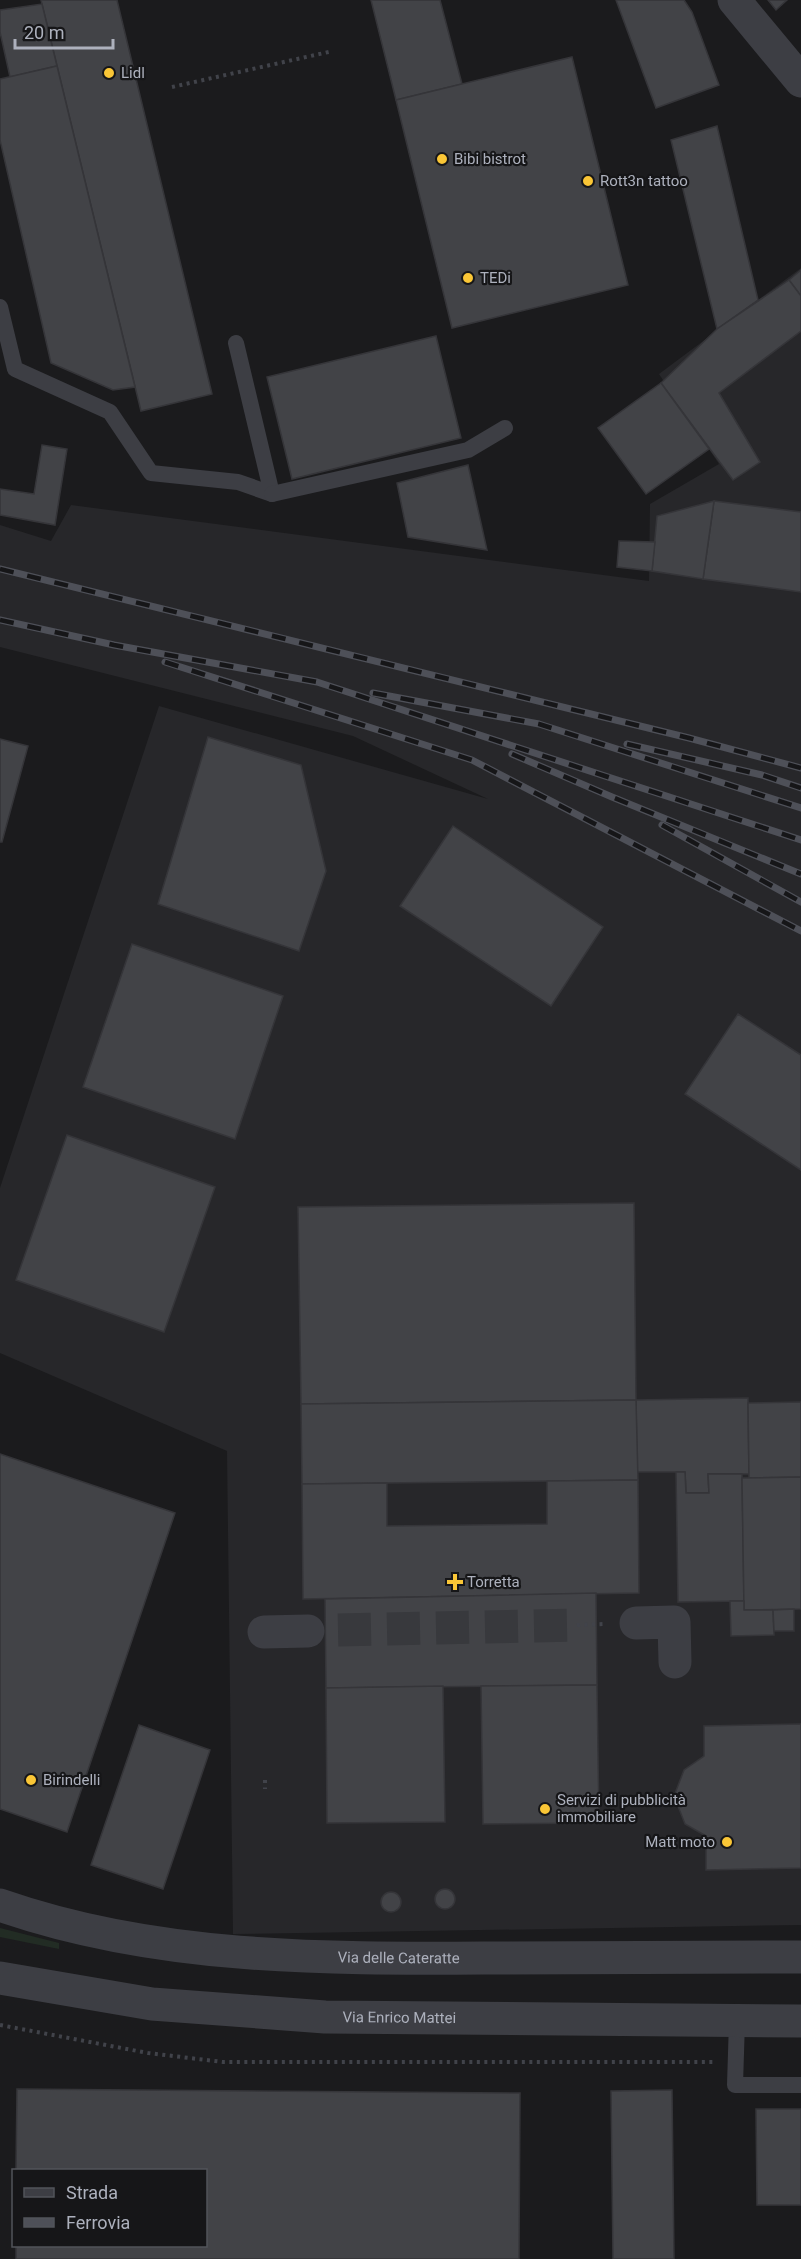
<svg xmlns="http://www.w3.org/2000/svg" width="801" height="2259" viewBox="0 0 801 2259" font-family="Roboto,sans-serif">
<rect width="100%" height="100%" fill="#1b1b1d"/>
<polygon fill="#27272a" points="801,268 801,1925 233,1934 227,1451 0,1353 0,1188 159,706 488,799 353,736 0,647 0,525 51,541 71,505 649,581 650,504 719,464 659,374"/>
<polygon fill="#222c24" points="0,1928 59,1943 59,1949 0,1937"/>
<g fill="#424347" stroke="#353539" stroke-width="1.5">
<polygon points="41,0 117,0 212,394 141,411"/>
<polygon points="371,0 440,0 462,84 396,100"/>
<polygon points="616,0 684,0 692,12 719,85 656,108"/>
<polygon points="768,0 787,0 776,10"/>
<polygon points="42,4 57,66 10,77 0,32 0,10"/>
<polygon points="572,57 628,285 452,328 396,100"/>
<polygon points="57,66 135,387 113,390 51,363 0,140 0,79"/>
<polygon points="717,126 758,300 717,329 671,140"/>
<polygon points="801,270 801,296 789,280"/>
<polygon points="789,280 801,296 801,331 719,393 760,462 733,480 661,383 717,329"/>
<polygon points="436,336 461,438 292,479 267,377"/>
<polygon points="661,383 709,449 646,494 598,428"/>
<polygon points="42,445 67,449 55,525 0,515 0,489 34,494"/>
<polygon points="468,465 487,550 408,537 397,483"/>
<polygon points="714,501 801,512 801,592 703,579"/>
<polygon points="714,501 703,579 652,571 657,516"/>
<polygon points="619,541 655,542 652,571 617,567"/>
<polygon points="208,737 301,765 326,871 299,951 158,904"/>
<polygon points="0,739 28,746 2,842 0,842"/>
<polygon points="453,826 603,927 551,1006 400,906"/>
<polygon points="132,944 283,996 235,1139 83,1087"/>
<polygon points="738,1014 801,1055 801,1170 685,1094"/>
<polygon points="67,1135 215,1187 164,1332 16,1280"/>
<polygon points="634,1203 636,1400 301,1404 298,1207"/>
<polygon points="748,1398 749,1474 708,1474 709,1493 686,1493 685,1472 637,1472 636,1400"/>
<polygon points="636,1400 638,1480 302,1484 301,1404"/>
<polygon points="801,1402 801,1477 749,1478 748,1403"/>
<polygon points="0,1454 175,1513 67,1832 0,1809"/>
<polygon points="676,1472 685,1472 686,1493 709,1493 708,1474 742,1474 744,1601 678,1602"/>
<polygon points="801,1477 801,1609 744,1610 742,1478"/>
<polygon points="638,1480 639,1593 303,1599 302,1484 387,1483 387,1526 547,1524 547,1481"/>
<polygon points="596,1593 597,1685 326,1688 325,1599"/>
<polygon points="730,1601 744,1601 744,1610 773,1610 774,1635 731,1636"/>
<polygon points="794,1609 794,1631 774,1631 773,1610"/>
<polygon points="597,1685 599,1823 483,1824 481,1686"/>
<polygon points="443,1686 445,1822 327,1823 326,1688"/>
<polygon points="801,1724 801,1868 706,1870 706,1836 685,1824 674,1796 684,1770 704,1756 704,1726"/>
<polygon points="139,1725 210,1750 163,1889 91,1865"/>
<circle cx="445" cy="1899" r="10"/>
<circle cx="391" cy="1902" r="10"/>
<polygon points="17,2089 520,2093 519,2259 16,2259 16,2246 206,2246 206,2170 16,2170"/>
<polygon points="672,2090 674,2259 613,2259 611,2091"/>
<polygon points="756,2109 801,2109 801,2205 757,2205"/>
</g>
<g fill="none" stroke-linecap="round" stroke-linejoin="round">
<polyline stroke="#38393d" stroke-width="33" stroke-dasharray="33 16" stroke-linecap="butt" points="338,1630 577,1625"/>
<g stroke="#41434a" stroke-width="4" stroke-dasharray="3 4.5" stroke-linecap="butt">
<polyline points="172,87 333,51"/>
<polyline points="577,1625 604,1624"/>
<polyline points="265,1780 265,1789"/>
<polyline points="0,2025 148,2053 223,2062 713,2062"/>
</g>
<g stroke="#3d3e44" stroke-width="16">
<polyline points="0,307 15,369 110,412 151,473 238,482 272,494 236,343"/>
<polyline points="272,494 468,450 505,428"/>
<polyline points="737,2021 735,2085 801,2085"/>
</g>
<g stroke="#3d3e44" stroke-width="33">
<polyline points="734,0 801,81"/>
<polyline points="636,1623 674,1622 675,1662"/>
<polyline points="264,1632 308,1631"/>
<path id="s1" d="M 0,1905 C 155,1959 322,1959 484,1958 C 590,1958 695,1957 801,1957"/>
<path id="s2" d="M 0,1978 L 152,2004 L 325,2017 L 801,2021"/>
</g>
<g stroke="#4e5058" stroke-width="7">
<g id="rail">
<polyline points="0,569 689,738 801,768"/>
<polyline points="0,620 114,645 317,682 801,840"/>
<polyline points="165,662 472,760 801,931"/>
<polyline points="373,693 539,724 801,808"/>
<polyline points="627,744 762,775 801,788"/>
<polyline points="512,754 612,797 801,874"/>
<polyline points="662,825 801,902"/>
</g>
</g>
<use href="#rail" stroke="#161618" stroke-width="4.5" stroke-dasharray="14" stroke-linecap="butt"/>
</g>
<g fill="#fac636" stroke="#161618" stroke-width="2">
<circle cx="109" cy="73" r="6"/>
<circle cx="442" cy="159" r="6"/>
<circle cx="588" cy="181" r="6"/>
<circle cx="468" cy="278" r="6"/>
<path d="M452 1573h6v6h6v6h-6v6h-6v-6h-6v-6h6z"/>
<circle cx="31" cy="1780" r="6"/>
<circle cx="545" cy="1809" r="6"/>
<circle cx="727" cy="1842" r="6"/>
</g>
<g text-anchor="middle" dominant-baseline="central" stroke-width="4.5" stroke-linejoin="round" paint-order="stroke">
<g font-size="15" fill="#adb1bd" stroke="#161618" text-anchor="start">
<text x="121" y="73">Lidl</text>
<text x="454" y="159">Bibi bistrot</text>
<text x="600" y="181">Rott3n tattoo</text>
<text x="480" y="278">TEDi</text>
<text x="467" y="1582">Torretta</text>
<text x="43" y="1780">Birindelli</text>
<text x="557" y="1800">Servizi di pubblicità<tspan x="557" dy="17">immobiliare</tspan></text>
<text x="715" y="1842" text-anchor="end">Matt moto</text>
</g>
<g font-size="15" fill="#adb1bd" stroke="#161618">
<text stroke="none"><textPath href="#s1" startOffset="404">Via delle Cateratte</textPath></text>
<text stroke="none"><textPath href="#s2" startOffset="402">Via Enrico Mattei</textPath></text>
</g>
</g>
<rect x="12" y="2169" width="195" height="78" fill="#161618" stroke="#52545a" stroke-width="1.5"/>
<rect x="24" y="2188" width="30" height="9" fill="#3d3e44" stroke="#52545a" stroke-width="1.5"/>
<text x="66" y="2199" font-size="18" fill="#adb1bd">Strada</text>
<rect x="24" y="2218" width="30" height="9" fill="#4e5058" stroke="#52545a" stroke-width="1.5"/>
<text x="66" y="2229" font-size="18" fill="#adb1bd">Ferrovia</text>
<path d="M15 39v9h98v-9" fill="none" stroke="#adb1bd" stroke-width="3"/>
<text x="24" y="39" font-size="18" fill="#adb1bd" stroke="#161618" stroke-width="4.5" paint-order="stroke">20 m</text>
</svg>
